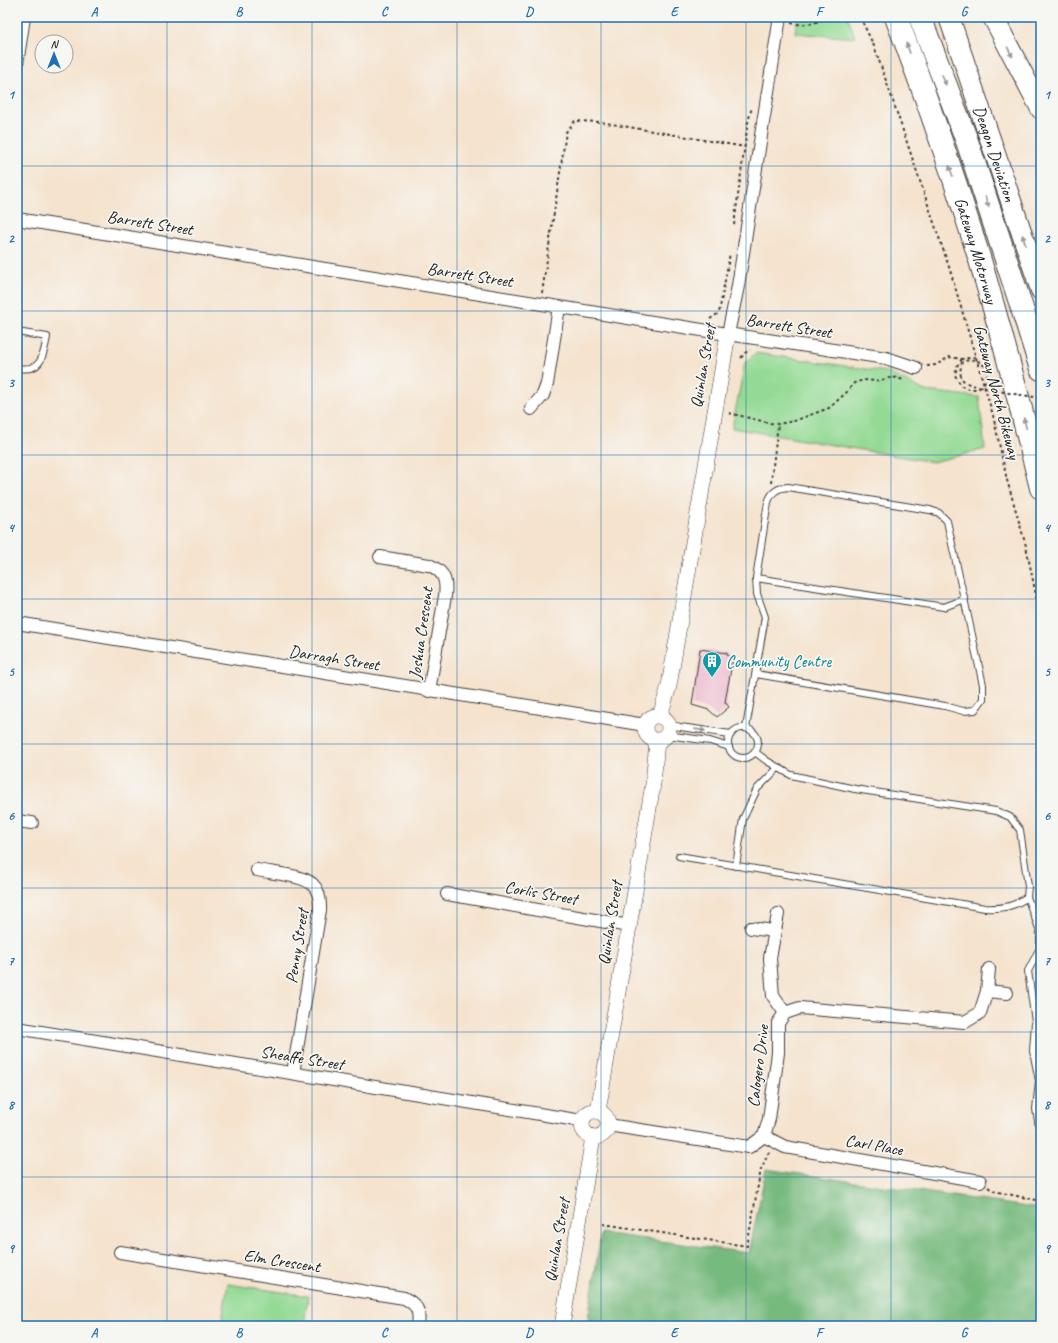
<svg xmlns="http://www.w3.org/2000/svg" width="1058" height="1343" viewBox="0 0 1058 1343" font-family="Caveat,sans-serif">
<rect width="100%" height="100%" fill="#f6f6f2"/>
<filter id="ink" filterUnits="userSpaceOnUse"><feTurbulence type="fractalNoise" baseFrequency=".025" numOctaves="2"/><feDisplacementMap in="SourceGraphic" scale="8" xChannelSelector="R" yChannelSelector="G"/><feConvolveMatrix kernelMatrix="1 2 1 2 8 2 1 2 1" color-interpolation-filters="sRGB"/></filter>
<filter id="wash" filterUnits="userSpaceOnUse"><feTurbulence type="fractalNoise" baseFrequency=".012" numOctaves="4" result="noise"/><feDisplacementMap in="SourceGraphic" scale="16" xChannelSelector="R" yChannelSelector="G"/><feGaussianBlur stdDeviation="0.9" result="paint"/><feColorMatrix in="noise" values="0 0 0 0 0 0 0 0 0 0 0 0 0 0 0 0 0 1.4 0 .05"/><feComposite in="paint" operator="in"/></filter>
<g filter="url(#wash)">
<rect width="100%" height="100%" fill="#f5e3ce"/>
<g fill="#94da94" stroke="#587b58">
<polygon points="797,17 848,17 855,38 795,33"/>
<polygon points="756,353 887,372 925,391 979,397 985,449 933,462 732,428 745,362"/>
<polygon points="228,1284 308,1296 304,1326 221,1326"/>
</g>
<polygon fill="#77ba7e" stroke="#4a6b4d" points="766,1169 1041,1209 1041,1326 587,1326 601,1233 749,1253"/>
<g id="blocks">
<polygon fill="#eaacc5" points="700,649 727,653 727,655 733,658 725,702 729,707 717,717 709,710 692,705"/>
</g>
</g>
<g filter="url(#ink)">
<use href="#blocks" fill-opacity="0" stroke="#3d3a37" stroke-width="1"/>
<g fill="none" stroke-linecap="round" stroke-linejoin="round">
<g stroke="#3d3a37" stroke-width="8">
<g id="service">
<path d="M 17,332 L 47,337 C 43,357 42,372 17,368"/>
<polyline points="756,578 944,607 965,599"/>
<polyline points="669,724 680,727 731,734"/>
<path d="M 746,728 L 765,617 L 757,594 L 756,578 L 768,502 C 772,491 778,488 788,487 L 930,510 L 939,513 L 947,521 L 983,685 L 983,699 L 975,710 L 963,711 L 945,706 L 756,674"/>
<circle cx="743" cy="743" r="15"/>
<polyline points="667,735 710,741 729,747"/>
<path d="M 679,856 L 985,908 C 1001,909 1014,907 1027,897 L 1028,886 L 1020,830 L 1010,817 L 996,811 L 855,789 L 791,775 L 767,761 L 755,752"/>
<polyline points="736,866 743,819 757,789 778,768"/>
<polyline points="1027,897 1040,931 1040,948 1028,971 1035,1022 1033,1051 1039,1081 1036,1109 1041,1139"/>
</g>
</g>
<g stroke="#3d3a37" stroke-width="14">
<g id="minor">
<polyline points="17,64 24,17"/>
<polyline points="17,219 708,331 886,358 916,368"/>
<polyline points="728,334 738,286 762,129 780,17"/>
<polyline points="531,409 543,395 547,384 559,307"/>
<path d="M 380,557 L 429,565 C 444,571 447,580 445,596 L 429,691"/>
<polyline points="17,623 645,725"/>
<polyline points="17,821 32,823"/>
<path d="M 257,870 C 267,872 277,873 287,875 C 310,879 321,884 320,910 L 293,1073"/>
<polyline points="447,894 629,926"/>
<polyline points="778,914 770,958 773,996 785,1013"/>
<polyline points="751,928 774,931"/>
<polyline points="987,991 1007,993"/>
<polyline points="17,1028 582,1121"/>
<polyline points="608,1125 749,1147 764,1136 769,1119 778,1053 778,1023 785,1013 800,1008 965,1022 980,1013 987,991 989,969"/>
<polyline points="764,1136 785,1147 980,1181"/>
<path d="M 120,1252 L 404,1298 C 418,1305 420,1311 418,1326"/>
</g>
</g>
<g stroke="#3d3a37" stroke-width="16">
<g id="tertiary">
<circle cx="657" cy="728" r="12"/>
<polyline points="660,716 669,686 728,334"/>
<circle cx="595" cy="1124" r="13"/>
<polyline points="598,1111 653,784 657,741"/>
<polyline points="562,1326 593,1137"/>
</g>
</g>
<g stroke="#3d3a37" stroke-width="22">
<g id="trunk">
<path id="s1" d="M 949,17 L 1041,290"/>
<polyline points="993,17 1041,109"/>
</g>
</g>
<g stroke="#3d3a37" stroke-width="24">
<g id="motorway">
<path id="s2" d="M 896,17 C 926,96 954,176 979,257 C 1002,334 1022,411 1041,488"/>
<polyline points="920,17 967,141 1021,305 1041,369"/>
</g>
</g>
<g stroke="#3d3a37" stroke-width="2" stroke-dasharray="3 3" stroke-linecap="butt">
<polyline points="860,17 874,46 893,101 950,270 993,415 1007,480 1026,546 1041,620"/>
<path d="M 791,23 C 804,26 815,24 827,17"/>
<polyline points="734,225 748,122 752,107"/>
<polyline points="542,293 566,132 575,121 600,122 745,147"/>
<polyline points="710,319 719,313 730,253"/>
<polyline points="741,358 745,353 750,350"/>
<path d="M 962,359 L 957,366 L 955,375 C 962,388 965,391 980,388"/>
<polyline points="927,366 936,365 949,357 962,359 976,357"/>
<polyline points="729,413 770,423 778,424 794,421 829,408 846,393 854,383 864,380 878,381 893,377 904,380"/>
<polyline points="771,483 778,424"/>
<polyline points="988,1187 993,1191 1041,1201"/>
<polyline points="603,1224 747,1246 761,1169 769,1152"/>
</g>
<use href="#service" stroke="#fff" stroke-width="6"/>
<use href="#minor" stroke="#fff" stroke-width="12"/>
<use href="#tertiary" stroke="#fff" stroke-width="15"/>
<use href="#trunk" stroke="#fff" stroke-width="20"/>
<use href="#motorway" stroke="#fff" stroke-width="22"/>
<path stroke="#3d3a37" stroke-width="2" stroke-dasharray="3 3" stroke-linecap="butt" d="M 980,388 C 995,373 983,354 962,362 C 960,369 959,378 965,382 C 973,388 1028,396 1041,398"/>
</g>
<defs><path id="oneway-solid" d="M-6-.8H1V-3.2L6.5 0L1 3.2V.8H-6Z"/></defs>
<g fill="#999">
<use href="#oneway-solid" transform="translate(908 48) rotate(-110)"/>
<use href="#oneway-solid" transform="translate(1010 52) rotate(62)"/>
<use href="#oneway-solid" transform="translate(944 80) rotate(69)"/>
<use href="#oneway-solid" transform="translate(951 171) rotate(-109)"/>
<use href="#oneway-solid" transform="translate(987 202) rotate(72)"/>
<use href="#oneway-solid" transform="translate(1024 240) rotate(-108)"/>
<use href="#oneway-solid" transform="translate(1025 423) rotate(-103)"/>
<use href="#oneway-solid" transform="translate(700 730) rotate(8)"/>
</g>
</g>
<path fill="none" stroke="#1f6fb2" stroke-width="1" stroke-opacity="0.55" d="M 167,17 L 167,1326M 312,17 L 312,1326M 457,17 L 457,1326M 601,17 L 601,1326M 746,17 L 746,1326M 891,17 L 891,1326M 17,166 L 1041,166M 17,311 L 1041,311M 17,455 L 1041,455M 17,599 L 1041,599M 17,744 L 1041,744M 17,888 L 1041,888M 17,1032 L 1041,1032M 17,1177 L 1041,1177"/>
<defs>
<g id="building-pin" transform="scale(1)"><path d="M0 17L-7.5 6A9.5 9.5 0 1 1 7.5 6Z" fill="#0f9aa8" stroke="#f6f6f2"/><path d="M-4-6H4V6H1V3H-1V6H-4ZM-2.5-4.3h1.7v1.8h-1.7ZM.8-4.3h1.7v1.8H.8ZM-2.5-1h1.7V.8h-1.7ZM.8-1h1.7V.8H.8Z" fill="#fff"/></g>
</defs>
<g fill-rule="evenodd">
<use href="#building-pin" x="712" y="661"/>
</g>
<g text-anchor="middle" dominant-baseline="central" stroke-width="3.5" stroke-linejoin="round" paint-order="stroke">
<g font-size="17" fill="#1c1c1c" stroke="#f6f6f2">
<text stroke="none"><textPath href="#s1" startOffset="144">Deagon Deviation</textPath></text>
<text transform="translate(150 223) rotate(9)">Barrett Street</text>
<text stroke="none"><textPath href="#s2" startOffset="247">Gateway Motorway</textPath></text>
<text transform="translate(470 275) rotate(9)">Barrett Street</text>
<text transform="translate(789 326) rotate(9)">Barrett Street</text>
<text transform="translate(703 366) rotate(-80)">Quinlan Street</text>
<text transform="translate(997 392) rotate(75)">Gateway North Bikeway</text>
<text transform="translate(421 633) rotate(-82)">Joshua Crescent</text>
<text transform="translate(334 658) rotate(9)">Darragh Street</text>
<text transform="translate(541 893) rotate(10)">Corlis Street</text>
<text transform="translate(610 923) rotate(-81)">Quinlan Street</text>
<text transform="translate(297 946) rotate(-81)">Penny Street</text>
<text transform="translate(302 1058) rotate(9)">Sheaffe Street</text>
<text transform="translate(758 1066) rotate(-83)">Calogero Drive</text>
<text transform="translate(874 1145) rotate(10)">Carl Place</text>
<text transform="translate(557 1240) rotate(-80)">Quinlan Street</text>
<text transform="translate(282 1261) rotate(9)">Elm Crescent</text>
</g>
<g font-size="17" fill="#0d838f" stroke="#f6f6f2" text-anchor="start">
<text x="726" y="661">Community Centre</text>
</g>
</g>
<rect width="1058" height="1343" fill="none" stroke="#f6f6f2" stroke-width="44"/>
<g transform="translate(54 54)"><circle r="19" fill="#f6f6f2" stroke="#9f9f9c"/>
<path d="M0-3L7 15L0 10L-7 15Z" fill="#1f6fb2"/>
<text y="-6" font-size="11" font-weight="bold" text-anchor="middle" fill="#1c1c1c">N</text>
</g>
<rect x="22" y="22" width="1014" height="1299" fill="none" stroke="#1f6fb2" stroke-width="1.5"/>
<g font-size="13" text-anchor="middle" font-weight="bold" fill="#1f6fb2">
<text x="94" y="16">A</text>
<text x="239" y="16">B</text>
<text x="384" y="16">C</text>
<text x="529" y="16">D</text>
<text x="674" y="16">E</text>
<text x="819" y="16">F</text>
<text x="964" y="16">G</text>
<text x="11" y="99">1</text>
<text x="1047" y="99">1</text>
<text x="11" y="243">2</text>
<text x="1047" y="243">2</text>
<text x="11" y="387">3</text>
<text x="1047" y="387">3</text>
<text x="11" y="532">4</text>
<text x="1047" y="532">4</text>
<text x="11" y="676">5</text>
<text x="1047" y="676">5</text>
<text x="11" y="820">6</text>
<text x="1047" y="820">6</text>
<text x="11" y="965">7</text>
<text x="1047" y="965">7</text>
<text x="11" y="1109">8</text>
<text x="1047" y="1109">8</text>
<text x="11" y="1253">9</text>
<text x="1047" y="1253">9</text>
<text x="94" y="1337">A</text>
<text x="239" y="1337">B</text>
<text x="384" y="1337">C</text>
<text x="529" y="1337">D</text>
<text x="674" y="1337">E</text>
<text x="819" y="1337">F</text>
<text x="964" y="1337">G</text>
</g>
</svg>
